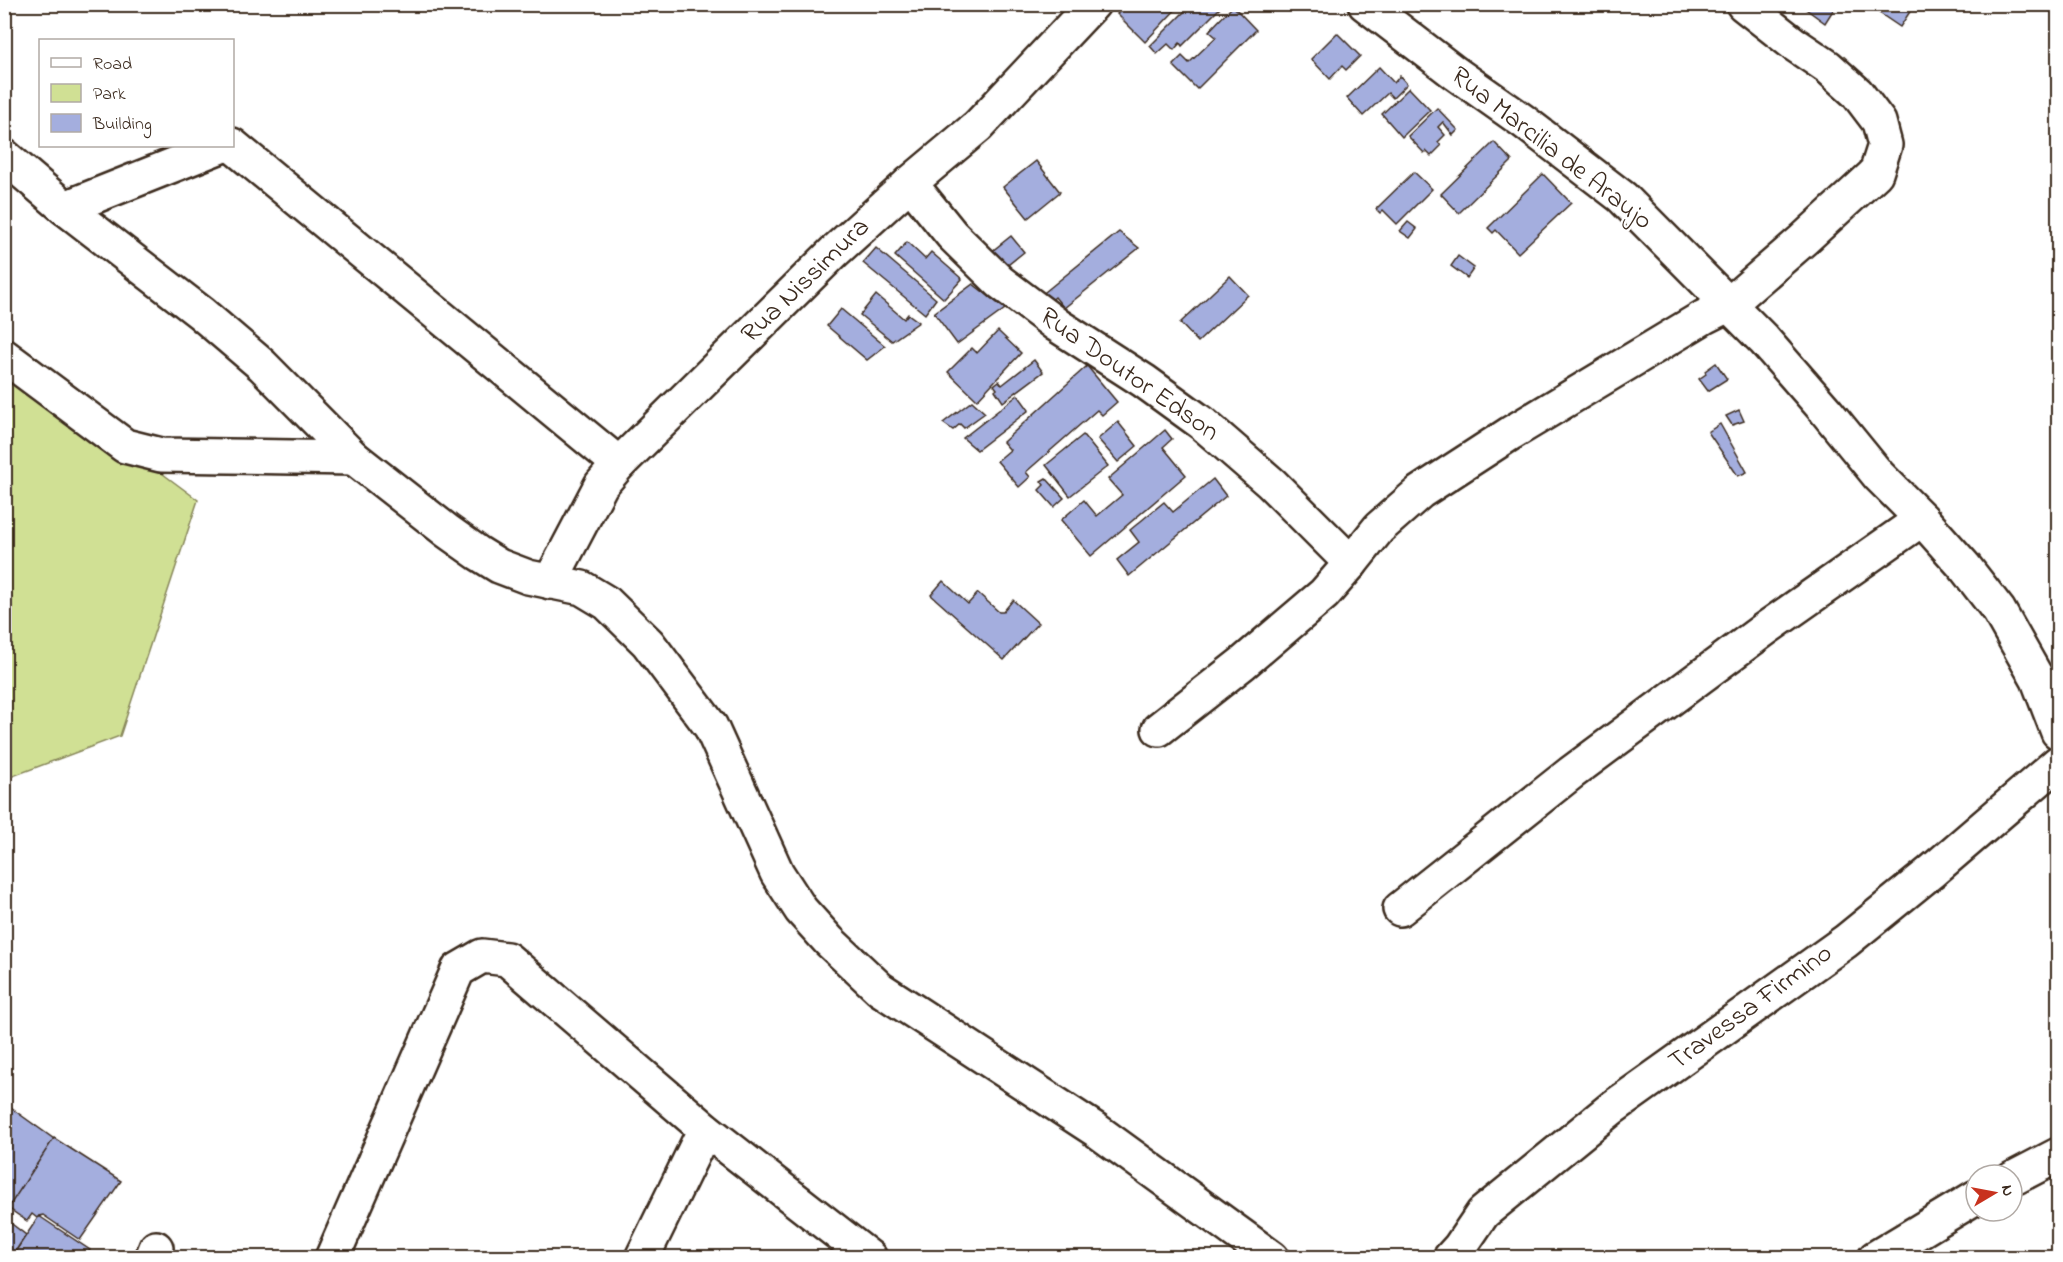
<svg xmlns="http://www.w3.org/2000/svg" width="2063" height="1262" viewBox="0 0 2063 1262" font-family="'Indie Flower',sans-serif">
<rect width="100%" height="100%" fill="#fff"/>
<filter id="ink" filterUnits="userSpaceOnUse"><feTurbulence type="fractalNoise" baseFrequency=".0167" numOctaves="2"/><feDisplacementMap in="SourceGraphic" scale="12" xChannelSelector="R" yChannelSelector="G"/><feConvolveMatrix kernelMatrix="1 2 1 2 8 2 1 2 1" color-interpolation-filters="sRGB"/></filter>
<g filter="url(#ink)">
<polygon fill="#d0e094" stroke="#868559" stroke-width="1.5" points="4,356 198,500 120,736 5,779"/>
<g fill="#a4aede" stroke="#3b2a1e" stroke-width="1.5">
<polygon points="1126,4 1158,4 1162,8 1165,4 1181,4 1145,42 1117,14"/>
<polygon points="1192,4 1224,4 1182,46 1180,43 1174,50 1168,44 1157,54 1150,46"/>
<polygon points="1799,4 1837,4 1825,23"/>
<polygon points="1866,4 1915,4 1900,27"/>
<polygon points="1233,6 1256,30 1197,89 1173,65 1182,56 1189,63 1216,37 1209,31"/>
<polygon points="1337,33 1360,56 1346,70 1342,66 1330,79 1311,59"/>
<polygon points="1379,67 1394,83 1400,76 1407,84 1393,98 1388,93 1363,116 1347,98"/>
<polygon points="1409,88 1430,110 1402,137 1382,114"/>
<polygon points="1437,108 1458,130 1453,135 1443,122 1438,127 1445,135 1438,142 1441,146 1431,156 1426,151 1424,153 1408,136"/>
<polygon points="1494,142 1512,161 1459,213 1441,194"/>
<polygon points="1036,161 1060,192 1028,218 1003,187"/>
<polygon points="1414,172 1432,189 1397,224 1383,210 1380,213 1376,209"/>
<polygon points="1543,174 1571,203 1518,253 1496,230 1493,233 1488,228"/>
<polygon points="1408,222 1417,229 1410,238 1400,231"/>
<polygon points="1119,232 1139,248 1064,308 1055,297 1047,304 1040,296"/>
<polygon points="1011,236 1024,252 1004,268 986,256"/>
<polygon points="907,242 925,259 931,252 962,279 944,299 895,256"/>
<polygon points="876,248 936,299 925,314 863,263"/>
<polygon points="1458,256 1474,268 1467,278 1451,266"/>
<polygon points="1230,276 1248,295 1198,342 1180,323"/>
<polygon points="973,284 1005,309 957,344 934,313"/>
<polygon points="876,295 904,319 908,314 919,322 892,341 860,315"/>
<polygon points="841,309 885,346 867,360 827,326"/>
<polygon points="998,331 1021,353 977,400 948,372 972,348 977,353"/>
<polygon points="1034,360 1043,372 1003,402 995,390 997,389 994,385 999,381 1002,385"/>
<polygon points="1716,363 1727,379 1708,391 1699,379 1706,374 1705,371"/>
<polygon points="1087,366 1117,402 1102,415 1097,410 1026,472 1030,477 1019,487 997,461 1010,450 1003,442"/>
<polygon points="1018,395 1029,410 977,450 963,438"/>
<polygon points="972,401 985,413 964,428 960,424 953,430 943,423"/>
<polygon points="1739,410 1744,421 1732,425 1726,416"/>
<polygon points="1118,422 1137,446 1118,462 1098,439"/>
<polygon points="1720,424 1747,472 1738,476 1708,432"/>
<polygon points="1165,430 1172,439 1163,447 1186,475 1091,556 1061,520 1084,500 1097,516 1122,495 1108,479"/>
<polygon points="1083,435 1108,466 1070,496 1046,465"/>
<polygon points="1046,478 1064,498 1054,507 1039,490 1044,485 1041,481"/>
<polygon points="1213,479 1226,496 1129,576 1117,560 1139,542 1130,530 1164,502 1173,512"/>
<polygon points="943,581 968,604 978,593 999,612 1003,612 1013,600 1038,623 1004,660 931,595"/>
<polygon points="4,1103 54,1139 10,1206 4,1202"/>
<polygon points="54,1138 121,1181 80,1240 43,1215 39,1216 37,1218 32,1214 27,1221 8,1208"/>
<polygon points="39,1216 90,1250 85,1258 11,1258"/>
<polygon points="4,1218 26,1235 11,1258 4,1255"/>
</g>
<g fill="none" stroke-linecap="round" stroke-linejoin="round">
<g stroke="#3b2a1e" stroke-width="38">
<g id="street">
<polyline points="1365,4 1455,73 1523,121 1622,197 1764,340 1826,411 1879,476 1922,519 1964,566 1999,611 2038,680 2058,732"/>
<polyline points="232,145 619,464"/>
<polyline points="4,156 65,208 201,313 262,365 354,458 447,531 478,553 499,566 528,577 582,588 607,603 648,643 711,727 777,873 801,910 829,941 880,989 1096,1130 1272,1258"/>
<polyline points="910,183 952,235 1000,282 1057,325 1144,381 1202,423 1271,483 1351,563"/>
<polyline points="65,208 221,146"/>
<polyline points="4,356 125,446 161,455 354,458"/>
<polyline points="550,582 601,485 619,464 834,252 910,183 978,126 1093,4"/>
<polyline points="1159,729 1243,663 1324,594 1351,563 1379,528 1420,492 1511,433 1704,317 1728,305 1803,240 1876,173 1885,145 1879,122 1857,93 1828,67 1794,44 1743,4"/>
<polyline points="1400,909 1571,773 1765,629 1922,519"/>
<polyline points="2012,1179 2058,1155"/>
<polyline points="152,1258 156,1248"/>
<polyline points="332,1258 458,970 482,956 507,959 705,1129 870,1258"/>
<polyline points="642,1258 705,1129"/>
<polyline points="1450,1258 1460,1247 1483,1213 1612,1108 1846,941 1931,872 2058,763"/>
<polyline points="1875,1258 1976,1197"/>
</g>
</g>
<use href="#street" stroke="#fff" stroke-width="33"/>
</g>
</g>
<g text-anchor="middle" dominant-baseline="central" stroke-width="4.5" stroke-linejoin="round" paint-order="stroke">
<g font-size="27" fill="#3b2a1e" stroke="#fff">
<text transform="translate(1551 149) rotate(38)">Rua Marcilia de Araujo</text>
<text transform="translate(806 281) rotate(-44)">Rua Nissimura</text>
<text transform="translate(1129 375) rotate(35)">Rua Doutor Edson</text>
<text transform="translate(1751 1008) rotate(-36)">Travessa Firmino</text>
</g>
</g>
<rect width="2063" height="1262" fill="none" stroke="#fff" stroke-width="24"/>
<rect x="12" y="12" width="2039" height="1238" fill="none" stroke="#3b2a1e" stroke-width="2" filter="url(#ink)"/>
<rect x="39" y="39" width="195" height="108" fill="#ffffff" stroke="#b1aaa5" stroke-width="1.5"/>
<rect x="51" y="58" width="30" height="9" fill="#ffffff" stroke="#b1aaa5" stroke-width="1.5"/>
<text x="93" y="69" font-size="18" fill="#3b2a1e">Road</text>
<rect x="51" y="84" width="30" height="18" fill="#d0e094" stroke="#b1aaa5" stroke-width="1.5"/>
<text x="93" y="99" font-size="18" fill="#3b2a1e">Park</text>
<rect x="51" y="114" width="30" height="18" fill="#a4aede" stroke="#b1aaa5" stroke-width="1.5"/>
<text x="93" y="129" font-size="18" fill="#3b2a1e">Building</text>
<g transform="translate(1994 1193) rotate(80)"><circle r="28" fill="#ffffff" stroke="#b1aaa5" stroke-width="1.5"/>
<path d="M0-4.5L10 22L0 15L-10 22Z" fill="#c8321e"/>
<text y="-9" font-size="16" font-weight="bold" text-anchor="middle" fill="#3b2a1e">N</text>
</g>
</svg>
